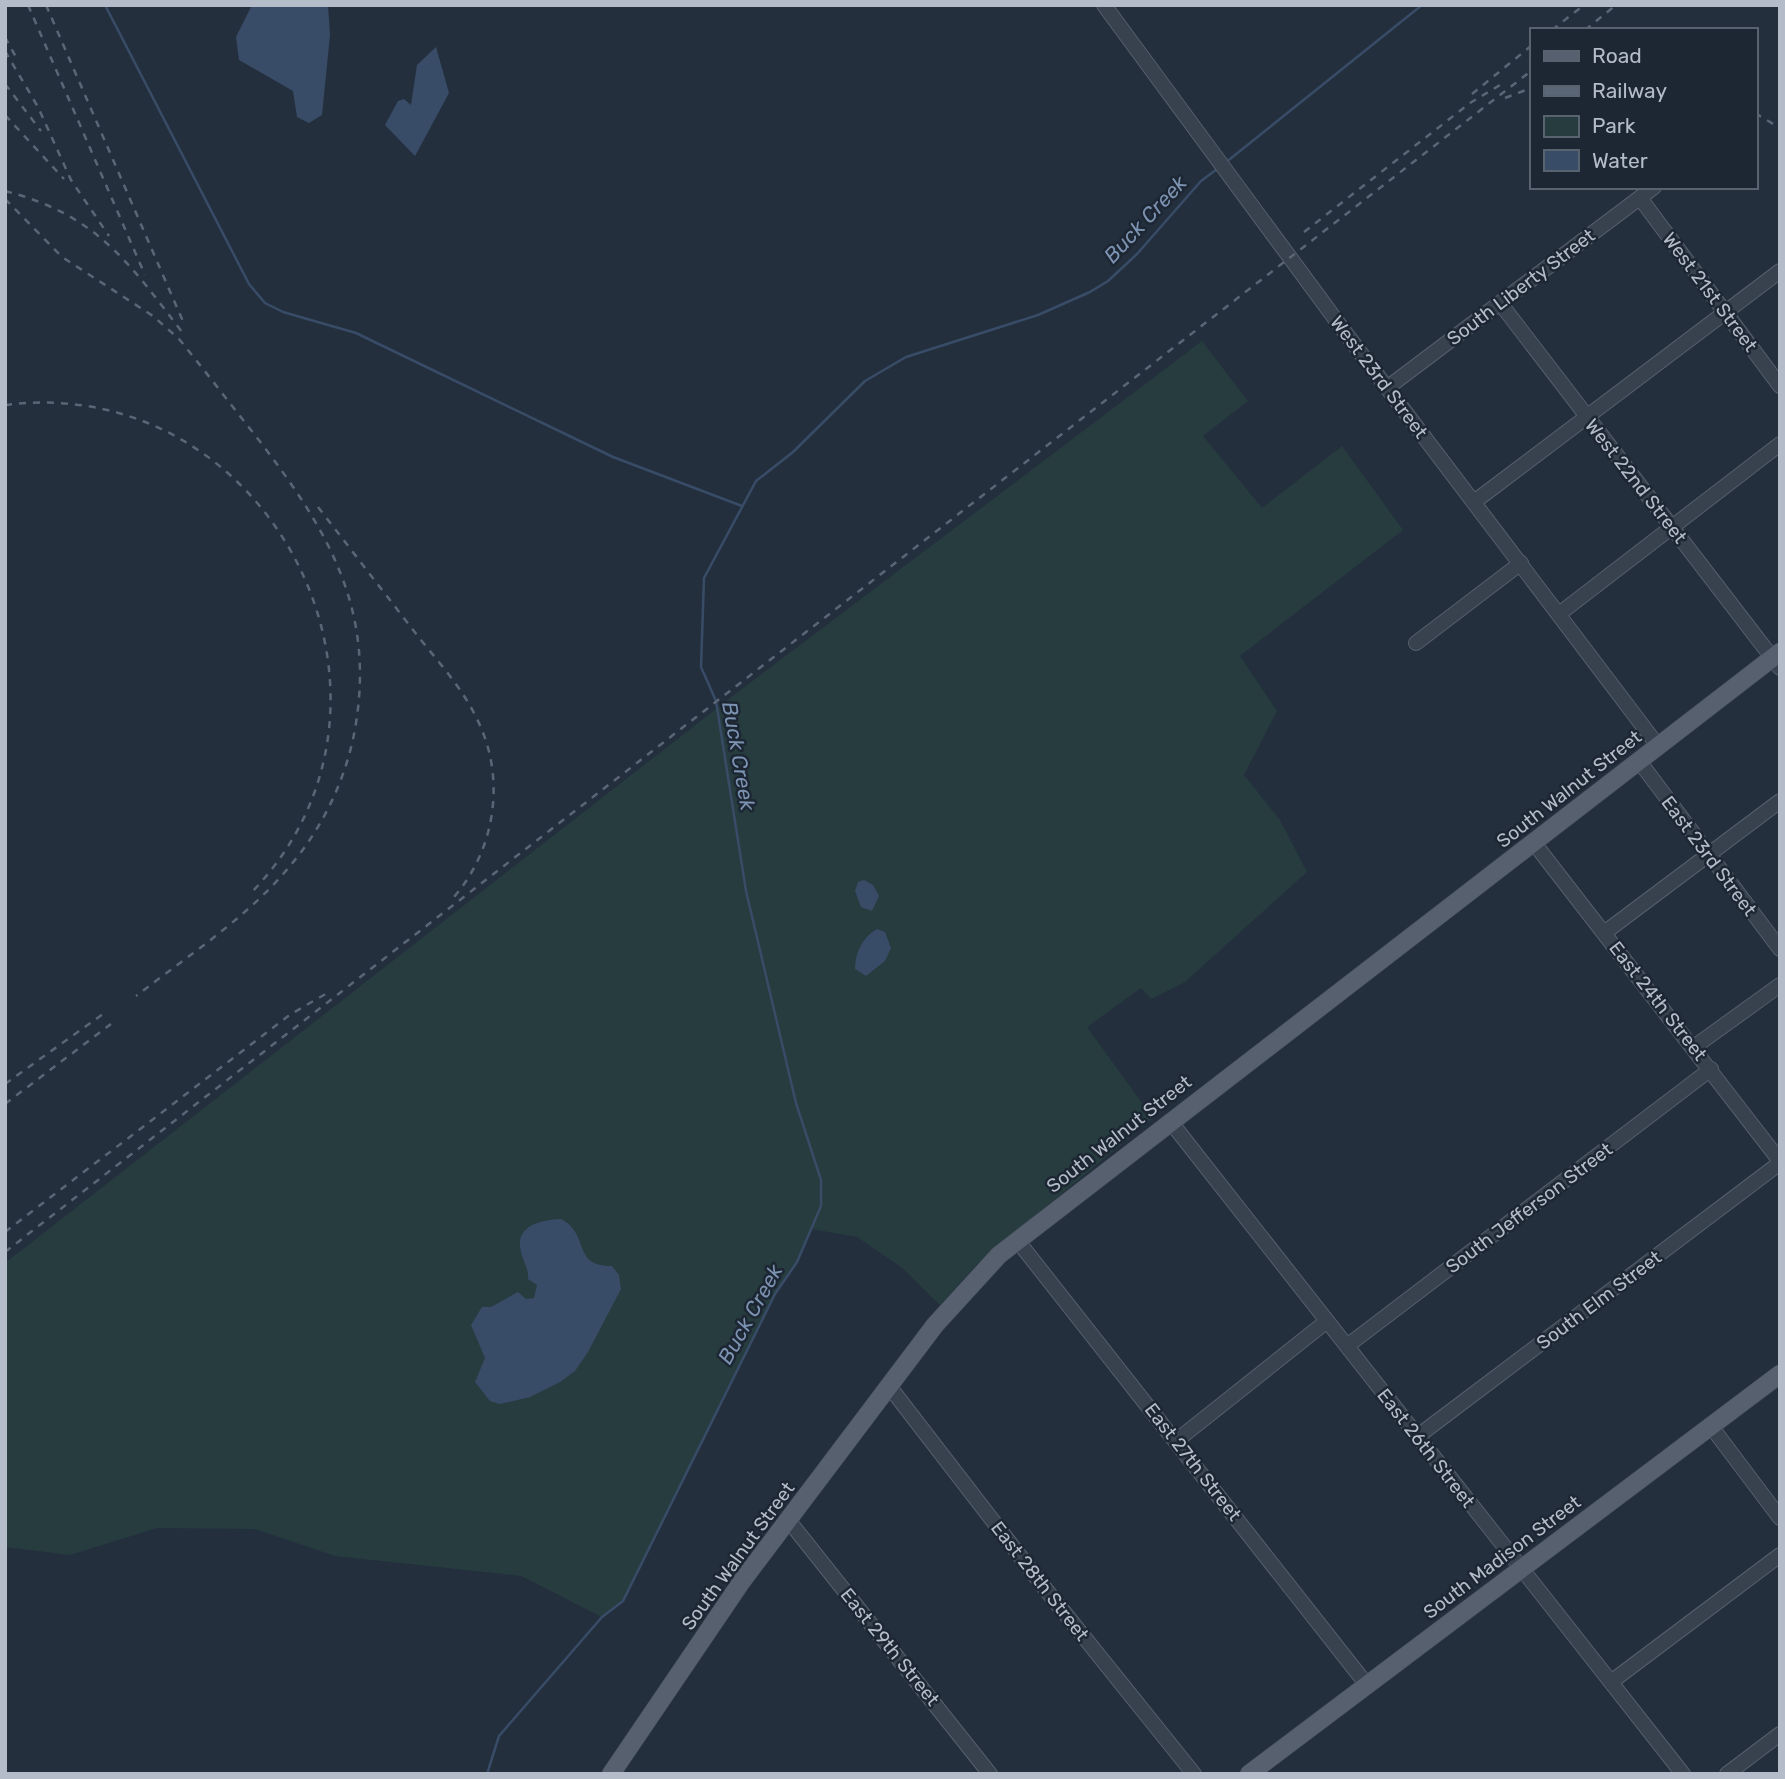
<svg xmlns="http://www.w3.org/2000/svg" width="1785" height="1779" viewBox="0 0 1785 1779" font-family="Rubik,sans-serif">
<rect width="100%" height="100%" fill="#242f3e"/>
<polygon fill="#263c3f" points="1202,341 1248,401 1203,436 1262,508 1342,446 1403,530 1240,656 1277,711 1244,775 1280,820 1307,872 1185,982 1151,999 1141,988 1087,1027 1153,1118 979,1262 940,1305 901,1267 857,1237 811,1229 797,1262 775,1294 623,1601 602,1617 521,1576 335,1556 255,1529 157,1528 70,1555 5,1547 5,1263 734,695"/>
<g fill="#394c67">
<polygon points="252,5 328,5 330,35 322,115 309,123 297,117 293,91 239,60 236,37"/>
<polygon points="436,47 449,93 415,156 385,125 398,101 404,99 411,105 417,65"/>
<polygon points="864,880 873,885 879,896 872,911 861,907 855,891 858,882"/>
<path d="M 877,929 L 885,932 L 891,948 L 885,961 L 866,976 L 855,969 C 855,952 863,937 877,929 Z"/>
<path d="M 561,1219 C 591,1235 571,1266 612,1266 L 619,1275 L 621,1289 L 588,1352 L 575,1371 L 560,1382 L 530,1397 L 500,1404 L 490,1401 L 475,1382 L 485,1358 L 471,1325 L 482,1307 L 491,1307 L 518,1292 L 526,1299 L 534,1298 L 537,1285 L 528,1279 C 529,1268 523,1262 521,1252 C 514,1226 540,1220 561,1219 Z"/>
</g>
<g fill="none" stroke-linecap="round" stroke-linejoin="round">
<g stroke="#394c67" stroke-width="2.5">
<polyline points="105,5 249,284 265,303 283,312 356,333 613,457 742,506"/>
<polyline points="1225,163 1422,5"/>
<polyline points="487,1774 499,1736 602,1617 623,1601 775,1294 797,1262 821,1206 821,1180 796,1103 746,891 716,701 701,667 704,578 756,481 793,452 865,381 906,357 1038,315 1090,292 1108,281 1137,254 1201,181 1217,169"/>
</g>
<g stroke="#565f6c" stroke-width="16">
<g id="minor">
<polyline points="1104,5 1347,335 1658,746"/>
<polyline points="1640,198 1780,386"/>
<polyline points="1500,303 1780,668"/>
<polyline points="1387,388 1654,187"/>
<polyline points="1474,502 1780,271"/>
<polyline points="1559,614 1780,444"/>
<polyline points="1416,643 1521,563"/>
<polyline points="1639,761 1780,949"/>
<polyline points="1534,843 1780,1161"/>
<polyline points="1604,933 1780,801"/>
<polyline points="1694,1047 1780,985"/>
<polyline points="1170,1121 1683,1774"/>
<polyline points="1017,1240 1367,1685"/>
<polyline points="1347,1346 1711,1069"/>
<polyline points="889,1386 1047,1591 1194,1774"/>
<polyline points="1710,1425 1780,1518"/>
<polyline points="1418,1436 1780,1163"/>
<polyline points="1176,1441 1327,1321"/>
<polyline points="789,1521 990,1774"/>
<polyline points="1611,1682 1780,1555"/>
<polyline points="1727,1774 1780,1734"/>
</g>
</g>
<g stroke="#414a57" stroke-width="19">
<g id="major">
<polyline points="611,1774 742,1581 935,1325 999,1255 1780,652"/>
<polyline points="1249,1774 1780,1374"/>
</g>
</g>
<use href="#minor" stroke="#38414e" stroke-width="14"/>
<use href="#major" stroke="#56606e" stroke-width="18"/>
<g stroke="#5a6575" stroke-width="2.5" stroke-dasharray="7 7" stroke-linecap="butt">
<polyline points="28,5 145,275"/>
<polyline points="46,5 185,326"/>
<polyline points="1552,30 1584,5"/>
<polyline points="1585,30 1616,5"/>
<polyline points="5,37 17,59"/>
<polyline points="5,51 38,107 71,180 109,236"/>
<polyline points="5,84 41,131"/>
<polyline points="1472,94 1531,46"/>
<polyline points="1505,98 1531,88"/>
<polyline points="1755,113 1780,128"/>
<polyline points="5,115 64,179"/>
<path d="M 5,191 C 98,215 130,264 185,336"/>
<path d="M 5,199 L 62,257 L 153,316 L 179,339 C 206,372 232,406 258,439 C 328,530 376,610 355,729 C 346,779 323,827 290,866 C 248,917 189,955 136,996"/>
<polyline points="1304,232 1470,103 1500,85"/>
<path d="M 5,405 C 272,371 439,703 249,895"/>
<path d="M 318,507 C 349,547 379,586 410,626 C 432,655 460,684 476,717 C 506,775 497,847 454,897"/>
<polyline points="5,1084 103,1014"/>
<polyline points="5,1104 111,1024"/>
<polyline points="5,1232 291,1014 329,992"/>
<polyline points="5,1252 1531,71"/>
</g>
</g>
<g text-anchor="middle" dominant-baseline="central" stroke-width="5" stroke-linejoin="round" paint-order="stroke">
<g font-size="19" fill="#b4bcc9" stroke="#1d2633">
<text transform="translate(1521 287) rotate(-37)">South Liberty Street</text>
<text transform="translate(1710 292) rotate(53)">West 21st Street</text>
<text transform="translate(1379 377) rotate(53)">West 23rd Street</text>
<text transform="translate(1636 481) rotate(52)">West 22nd Street</text>
<text transform="translate(1569 789) rotate(-38)">South Walnut Street</text>
<text transform="translate(1709 856) rotate(53)">East 23rd Street</text>
<text transform="translate(1658 1001) rotate(52)">East 24th Street</text>
<text transform="translate(1119 1134) rotate(-38)">South Walnut Street</text>
<text transform="translate(1529 1208) rotate(-37)">South Jefferson Street</text>
<text transform="translate(1599 1300) rotate(-37)">South Elm Street</text>
<text transform="translate(1426 1448) rotate(52)">East 26th Street</text>
<text transform="translate(1193 1462) rotate(52)">East 27th Street</text>
<text transform="translate(738 1556) rotate(-54)">South Walnut Street</text>
<text transform="translate(1502 1557) rotate(-37)">South Madison Street</text>
<text transform="translate(1040 1581) rotate(52)">East 28th Street</text>
<text transform="translate(890 1647) rotate(51)">East 29th Street</text>
</g>
<g font-size="21" font-style="italic" fill="#7c92b1" stroke="#1d2633">
<text transform="translate(1145 219) rotate(-47)">Buck Creek</text>
<text transform="translate(739 756) rotate(80)">Buck Creek</text>
<text transform="translate(750 1314) rotate(-61)">Buck Creek</text>
</g>
</g>
<rect width="1785" height="1779" fill="none" stroke="#b4bcc9" stroke-width="14"/>
<rect x="1530" y="28" width="228" height="161" fill="#1d2633" stroke="#59626f" stroke-width="2"/>
<rect x="1544" y="51" width="35" height="10" fill="#56606e" stroke="#59626f" stroke-width="2"/>
<text x="1592" y="63" font-size="21" fill="#b4bcc9">Road</text>
<rect x="1544" y="86" width="35" height="10" fill="#5a6575" stroke="#59626f" stroke-width="2"/>
<text x="1592" y="98" font-size="21" fill="#b4bcc9">Railway</text>
<rect x="1544" y="116" width="35" height="21" fill="#263c3f" stroke="#59626f" stroke-width="2"/>
<text x="1592" y="133" font-size="21" fill="#b4bcc9">Park</text>
<rect x="1544" y="150" width="35" height="21" fill="#394c67" stroke="#59626f" stroke-width="2"/>
<text x="1592" y="168" font-size="21" fill="#b4bcc9">Water</text>
</svg>
